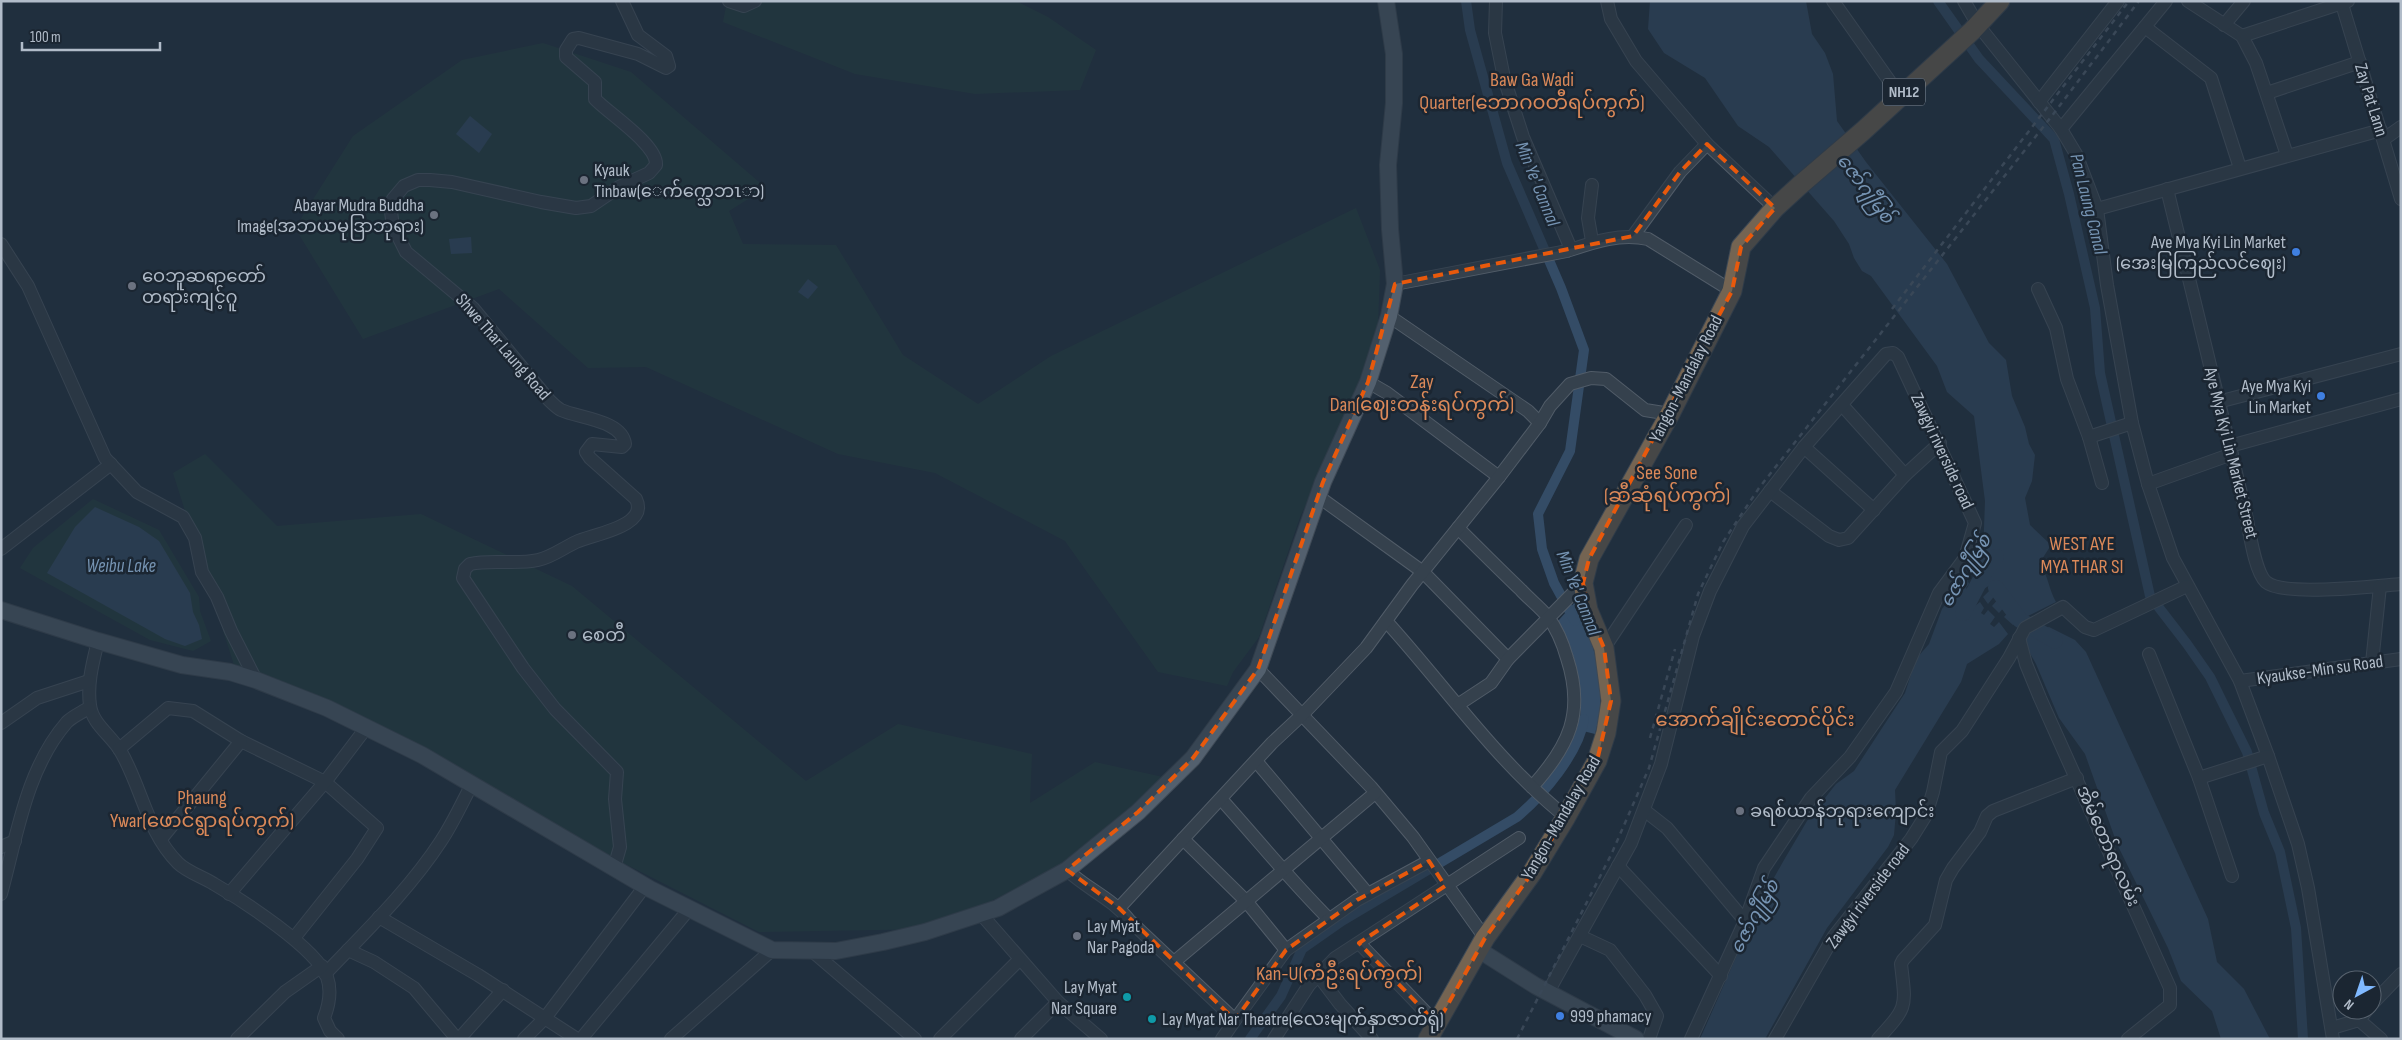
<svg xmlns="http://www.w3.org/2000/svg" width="2402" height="1040" viewBox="0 0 2402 1040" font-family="'Sofia Sans Condensed','Noto Sans Myanmar',sans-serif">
<rect width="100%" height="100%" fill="#212f3e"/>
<g fill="#233d3f">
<polygon points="727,1 1016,1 1048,17 1096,50 1080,90 975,94 855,74 723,22"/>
<polygon points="543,43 631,72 766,188 729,211 743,244 836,245 903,355 978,404 1051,356 1356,208 1380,270 1377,353 1300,517 1259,637 1233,672 1227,686 1158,672 1065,541 935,473 838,454 646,367 588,368 499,289 363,339 295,228 353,136 462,60"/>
<polygon points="205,454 277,526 421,514 572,586 806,781 898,724 1032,754 1030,803 1095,762 1163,777 1101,847 934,929 759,932 234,665 173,473"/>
<polygon points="93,499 159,530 199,597 200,611 211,641 193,651 150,640 20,568 33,548"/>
</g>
<g fill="#344c66">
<path d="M 1650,1 L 1806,1 L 1812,34 L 1825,53 L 1833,74 L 1837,121 L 1866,162 L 1947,264 L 1989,343 L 2006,360 L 2012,396 L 2025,427 L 2029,444 L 2035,455 L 2032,481 L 2025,498 L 2030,525 L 2051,545 L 2039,564 C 2049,576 2048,588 2056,602 L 2020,620 L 2013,625 L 2004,617 L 2012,608 L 2007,604 L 1999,613 L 1992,606 L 2000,597 L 1996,594 L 1988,604 L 1983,597 L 1992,588 L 1990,585 L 1979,592 L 1976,586 L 1985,578 L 1982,573 L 1974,581 L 1972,573 L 1983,556 L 1985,501 L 1974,416 L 1947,392 L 1937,366 L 1871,276 L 1862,271 L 1854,258 L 1849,244 L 1834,221 L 1769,147 L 1738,126 L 1705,78 L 1664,53 L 1648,29 Z"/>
<polygon points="470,116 492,134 479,153 456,134"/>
<polygon points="471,237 472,253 451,254 449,239"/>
<polygon points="808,279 818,287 808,299 798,292"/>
<polygon points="95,507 139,527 159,541 190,593 193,612 199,625 202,639 185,646 165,639 47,573 75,527"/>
<polygon points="1966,577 1969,584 1966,588 1969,591 1972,589 1975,597 1972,600 1975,606 1980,602 1984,608 1981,613 1984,615 1988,610 1995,617 1990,624 1994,627 1999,622 2008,634 1999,644 1967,664 1961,682 1895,790 1896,812 1894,835 1888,847 1827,928 1765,1039 1700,1039 1737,955 1744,931 1784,860 1807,821 1836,784 1854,771 1905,693 1916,659 1929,644 1942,609"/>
<path d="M 1576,601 C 1594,645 1609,686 1595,734 L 1579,730 C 1584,688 1578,659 1558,621 Z"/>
<polygon points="2049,627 2075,640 2086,652 2208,919 2217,962 2244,989 2270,1039 2221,1039 2212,1011 2181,981 2168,948 2117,844 2085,754 2059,718 2036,664 2020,635"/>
</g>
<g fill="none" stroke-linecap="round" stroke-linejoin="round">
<g stroke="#344c66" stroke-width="10">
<polyline points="1466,1 1470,30 1507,163 1561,288 1584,350 1570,451 1538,514 1542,549 1554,583 1575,621"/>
<polyline points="1938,1 1979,59 2054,139 2069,194 2095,308 2100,373 2150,596 2187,644 2210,677 2247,752 2264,813 2280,852 2296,928 2303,1039"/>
<path d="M 1250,1039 L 1281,996 L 1302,949 L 1342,921 L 1517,817 C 1543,795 1579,753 1584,719"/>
</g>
<g stroke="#344c66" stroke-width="16">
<polyline points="1996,588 2020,620 2055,641"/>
<polyline points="1963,613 1984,573 1996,557"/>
</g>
<g stroke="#515c68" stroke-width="14">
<g id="minor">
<polyline points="729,1 744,6 755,1"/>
<polyline points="1496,1 1495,33 1504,78 1523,137 1571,249"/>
<polyline points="1607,1 1611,19 1636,61 1707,144 1775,208"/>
<polyline points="1833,1 1900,96"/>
<polyline points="1964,1 1978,25 2061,129 2076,154 2097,209 2107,285 2132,423 2148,484 2173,558 2240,681 2268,756 2298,844 2308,888 2333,1039"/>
<polyline points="2188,1 2242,36 2256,63 2287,155"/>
<polyline points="2341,1 2401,199"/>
<polyline points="2224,25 2244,1"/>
<polyline points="2145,27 2211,78 2240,168"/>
<polyline points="2242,36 2348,1"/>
<polyline points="2267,93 2360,62"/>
<polyline points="2039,102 2118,1"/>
<polyline points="2061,129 2166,1"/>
<polyline points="2384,139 2401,127"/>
<polyline points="1592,185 1588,218 1592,241"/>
<path d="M 2167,189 C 2193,296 2220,403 2245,510 C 2249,527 2254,571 2266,582 C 2283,597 2375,586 2401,584"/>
<polyline points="2097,209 2381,130"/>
<polyline points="1633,236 1680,172 1707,144"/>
<polyline points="1,244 28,286 105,458 137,492 183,517 195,538 202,572 217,597 231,631 256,680"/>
<path d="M 1395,284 L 1567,251 C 1594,242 1619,233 1648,239 L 1732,291"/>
<polyline points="2038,289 2056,328 2067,379 2089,437 2102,483"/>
<polyline points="1389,316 1528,411 1540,423"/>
<polyline points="1368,382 1387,393 1499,477"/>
<polyline points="2218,402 2401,354"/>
<polyline points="2089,437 2132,423"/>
<polyline points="2230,446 2401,399"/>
<polyline points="1804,447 1874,510"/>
<polyline points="1905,475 1940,443"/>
<polyline points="2148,484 2232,454"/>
<polyline points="1770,491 1829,536 1839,540 1848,538 1905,475 1842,405"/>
<polyline points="1319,497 1423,572 1508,659"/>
<path d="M 1458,528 C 1479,549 1500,570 1521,590 C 1529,599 1540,607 1548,617 C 1557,629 1563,644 1567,658 C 1585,713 1569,746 1532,787"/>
<polyline points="1,549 111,464"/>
<path d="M 1386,621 C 1445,686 1497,762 1566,817"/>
<polyline points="2019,638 2026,664 2040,698 2170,988 2170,1005 2128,1039"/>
<path d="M 98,641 C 93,662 87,683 90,705 C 92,724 112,736 121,752 C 142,788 147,832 178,863 C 187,872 203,877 214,884 C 242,900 316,948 327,977 C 332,991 329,1005 324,1018 L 330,1031 L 338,1039"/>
<polyline points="1604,648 1686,525"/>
<polyline points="2149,654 2199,778 2232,876"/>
<polyline points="2372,663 2380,586"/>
<polyline points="1258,669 1371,787 1413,837 1485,938"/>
<polyline points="2240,681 2401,659"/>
<polyline points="1459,704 1491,683 1508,659 1583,583"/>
<polyline points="1,723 37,698 89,681"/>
<polyline points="119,749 168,708 193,711 241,741 325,782 377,828 357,859 294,938"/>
<polyline points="1256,761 1368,894"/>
<polyline points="2199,778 2268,756"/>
<path d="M 1221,799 C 1257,839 1291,881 1329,919"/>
<polyline points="1644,810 1667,828 1745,921"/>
<polyline points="161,839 241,741"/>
<polyline points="1183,839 1246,901 1286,950"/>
<polyline points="1,847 15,841"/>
<polyline points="1618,866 1721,976"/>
<path d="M 614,868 L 620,847 L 615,799 L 617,772 L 555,709 L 523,668 L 463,578 L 465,569 L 470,564 C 492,559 516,565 538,560 C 552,557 563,548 576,542 C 593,534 649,527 636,499 L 590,458 L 586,452 L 592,444 L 622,447 L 625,444 C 622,420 578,418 561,410 C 557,408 553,404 549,400 L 473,308 L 406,252 L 393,226 L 391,212 L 393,199 L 404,186 L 418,180 L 430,180 L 452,182 L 541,202 L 576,208 L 591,206 L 619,187 L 649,173 L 656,165 C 658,145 608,113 595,99 L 595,82 L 566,57 L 566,50 L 573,39 L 579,38 L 638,54 L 666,68 L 669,66 L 666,56 L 638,35 L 622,1"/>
<path d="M 1067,870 C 1087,889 1113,899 1129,920 L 1235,1020 L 1222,1039"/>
<path d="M 1,894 C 17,836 26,769 67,722 C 73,716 83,712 90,707"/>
<polyline points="229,894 325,782 366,728"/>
<polyline points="1119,908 1272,743 1303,714 1366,648 1412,585 1499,477 1540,423 1550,406 1570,384 1591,378 1606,379 1645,410 1670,414"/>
<polyline points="981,914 1058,1002 1101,1039"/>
<polyline points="379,917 478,975 577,1039"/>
<polyline points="1580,936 1610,950 1645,995 1657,1016 1649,1039"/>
<polyline points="1359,943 1437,1024"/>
<polyline points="348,950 374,962 414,988 457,1039"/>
<polyline points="812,951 915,1039"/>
<polyline points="1174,962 1375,793"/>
<path d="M 325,974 C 365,932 409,890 441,841 C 453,823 462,803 472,784"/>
<polyline points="1318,975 1340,1004 1372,1039"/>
<polyline points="1548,992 1631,843 1661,764 1693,636 1710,591 1743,526 1804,447 1886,354 1893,353 1898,357 1975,523 1965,558 1939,593 1896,692 1850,757 1811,798 1764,868 1745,921 1691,1039"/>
<polyline points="2372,1004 2401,974"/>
<polyline points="1235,1020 1286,950 1357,900 1429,861"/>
<polyline points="2359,1020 2381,1039"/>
<polyline points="2332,1028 2359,1020 2367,1010"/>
<polyline points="237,1039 285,992 322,966"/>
<polyline points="459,1039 503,990"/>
<polyline points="524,1039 545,1018 645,886"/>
<polyline points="581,1039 690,908"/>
<polyline points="671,1039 772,950"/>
<polyline points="940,1039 1019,960"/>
<polyline points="1021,1039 1058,1002"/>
<polyline points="1274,1039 1309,985 1335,958 1519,838"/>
<polyline points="1775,1039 1834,936 1911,839 1926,815 1933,792 1941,752 1962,731 2009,658 2025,628 2063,607 2085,627 2094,630 2187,586"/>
<path d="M 1878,1039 C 1908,1006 1906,1008 1901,964 L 1903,960 L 1935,925 L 1946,880 L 1953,868 L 1980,832 L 1987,816 L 1993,811 L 2077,778"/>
</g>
</g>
<g stroke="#3f4a56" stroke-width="18">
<g id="major">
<polyline points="1,610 98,641 182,665 230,672 256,680 327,708 422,755 650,889 772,950 836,951 883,942 925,932 998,908 1067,870 1138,812 1193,758 1258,669 1323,482 1368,382 1389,316 1395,284 1390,229 1388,165 1394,103 1394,54 1386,1"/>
<polyline points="1479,950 1536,986 1636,1039"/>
</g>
</g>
<g stroke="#3e4955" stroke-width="21">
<polyline id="highway" points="1428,1039 1485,938 1532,873 1566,817 1597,761 1606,733 1611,701 1604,648 1588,610 1583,583 1589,559 1670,414 1732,291 1741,247 1775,208 1799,186 1863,131 1972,31 2000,1"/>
</g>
<use href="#minor" stroke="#35414d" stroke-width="12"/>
<use href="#major" stroke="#53606e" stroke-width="16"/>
<use href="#highway" stroke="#746452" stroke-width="19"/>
<g stroke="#576575" stroke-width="2.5" stroke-dasharray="5 5" stroke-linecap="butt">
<polyline points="1892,309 2129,1"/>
<polyline points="1650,738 1675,649"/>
<polyline points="1517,1039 1611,855 1649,768 1698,594 1723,542 1759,488 2051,117 2139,1"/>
</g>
</g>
<path d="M0 0H2402V1040H0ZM 1707,144 L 1775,208 L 1741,247 L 1732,291 L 1589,559 L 1583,583 L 1588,610 L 1604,648 L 1611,701 L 1597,761 L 1532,873 L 1485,938 L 1437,1024 L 1359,943 L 1445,886 L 1429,861 L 1357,900 L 1286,950 L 1235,1020 L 1119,908 L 1067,870 L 1138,812 L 1193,758 L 1258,669 L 1323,482 L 1368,382 L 1395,284 L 1633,236 L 1680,172 Z" fill="#212f3e" fill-opacity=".55" fill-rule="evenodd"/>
<path fill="none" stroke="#e8590c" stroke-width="4" stroke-dasharray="10 6" stroke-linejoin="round" d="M 1707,144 L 1775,208 L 1741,247 L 1732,291 L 1589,559 L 1583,583 L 1588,610 L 1604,648 L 1611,701 L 1597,761 L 1532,873 L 1485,938 L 1437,1024 L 1359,943 L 1445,886 L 1429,861 L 1357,900 L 1286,950 L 1235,1020 L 1119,908 L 1067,870 L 1138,812 L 1193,758 L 1258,669 L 1323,482 L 1368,382 L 1395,284 L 1633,236 L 1680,172 Z"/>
<g fill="#6b7280" stroke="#1b2632" stroke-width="2">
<circle cx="584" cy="180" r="5"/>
<circle cx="434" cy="215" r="5"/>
<circle cx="132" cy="286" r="5"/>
<circle cx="572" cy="635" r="5"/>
<circle cx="1740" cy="811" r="5"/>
<circle cx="1077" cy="936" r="5"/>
</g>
<g fill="#3f7fe0" stroke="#1b2632" stroke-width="2">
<circle cx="2296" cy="252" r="5"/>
<circle cx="2321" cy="396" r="5"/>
<circle cx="1560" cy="1016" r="5"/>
</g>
<g fill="#0f9aa8" stroke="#1b2632" stroke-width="2">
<circle cx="1127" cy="997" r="5"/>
<circle cx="1152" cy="1019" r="5"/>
</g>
<g text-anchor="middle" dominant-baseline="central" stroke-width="5" stroke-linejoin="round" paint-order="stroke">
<rect fill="#1b2632" stroke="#848f9c" stroke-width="1" x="1883" y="78.5" width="42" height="27" rx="4"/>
<g font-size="16" font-weight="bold" fill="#b1bcc9">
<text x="1904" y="92">NH12</text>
</g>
<g font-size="18" fill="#b1bcc9" stroke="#1b2632">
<text transform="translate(2371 100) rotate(73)">Zay Pat Lann</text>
<text transform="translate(503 347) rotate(49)">Shwe Thar Laung Road</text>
<text transform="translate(1686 379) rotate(-63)">Yangon-Mandalay Road</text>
<text transform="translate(1942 451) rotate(65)">Zawgyi riverside road</text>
<text transform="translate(2231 453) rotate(76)">Aye Mya Kyi Lin Market Street</text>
<text transform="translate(2320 670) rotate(-8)">Kyaukse-Min su Road</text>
<text transform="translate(1561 818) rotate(-60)">Yangon-Mandalay Road</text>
<text transform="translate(2108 846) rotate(66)">အိမ်တော်ရာလမ်း</text>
<text transform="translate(1868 896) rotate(-53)">Zawgyi riverside road</text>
</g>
<g font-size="18" fill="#b1bcc9" stroke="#1b2632" text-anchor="start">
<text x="594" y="170">Kyauk<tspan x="594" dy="21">Tinbaw(ေက်က္သေဘၤာ)</tspan></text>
<text x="424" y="205" text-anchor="end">Abayar Mudra Buddha<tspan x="424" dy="21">Image(အဘယမုဒြာဘုရား)</tspan></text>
<text x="2286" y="242" text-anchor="end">Aye Mya Kyi Lin Market<tspan x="2286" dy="21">(အေးမြကြည်လင်ဈေး)</tspan></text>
<text x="142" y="276">ဝေဘူဆရာတော်<tspan x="142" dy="21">တရားကျင့်ဂူ</tspan></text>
<text x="2311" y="386" text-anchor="end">Aye Mya Kyi<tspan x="2311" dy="21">Lin Market</tspan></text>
<text x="582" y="635">စေတီ</text>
<text x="1750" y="811">ခရစ်ယာန်ဘုရားကျောင်း</text>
<text x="1087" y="926">Lay Myat<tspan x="1087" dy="21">Nar Pagoda</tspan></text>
<text x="1117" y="987" text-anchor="end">Lay Myat<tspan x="1117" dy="21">Nar Square</tspan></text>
<text x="1570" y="1016">999 phamacy</text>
<text x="1162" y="1019">Lay Myat Nar Theatre(လေးမျက်နှာဇာတ်ရုံ)</text>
</g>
<g font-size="19" font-style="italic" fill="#7694b3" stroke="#1b2632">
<text transform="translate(1537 184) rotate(68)">Min Ye' Cannal</text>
<text transform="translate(1865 189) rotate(53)">ဇော်ဂျီမြစ်</text>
<text transform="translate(2088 204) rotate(76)">Pan Laung Canal</text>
<text x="121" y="566">Weibu Lake</text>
<text transform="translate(1966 571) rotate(-59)">ဇော်ဂျီမြစ်</text>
<text transform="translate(1578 593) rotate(68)">Min Ye' Cannal</text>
<text transform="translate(1755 917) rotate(-61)">ဇော်ဂျီမြစ်</text>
</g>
<g font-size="20" fill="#db8959" stroke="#1b2632">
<text x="1532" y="80">Baw Ga Wadi<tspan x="1532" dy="23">Quarter(ဘောဂ၀တီရပ်ကွက်)</tspan></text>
<text x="1422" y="382">Zay<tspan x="1422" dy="23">Dan(ဈေးတန်းရပ်ကွက်)</tspan></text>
<text x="1667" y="473">See Sone<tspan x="1667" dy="23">(ဆီဆုံရပ်ကွက်)</tspan></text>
<text x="2082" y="544">WEST AYE<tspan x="2082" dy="23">MYA THAR SI</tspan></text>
<text x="1755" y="720">အောက်ချိုင်းတောင်ပိုင်း</text>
<text x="202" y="798">Phaung<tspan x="202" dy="23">Ywar(ဖောင်ရွာရပ်ကွက်)</tspan></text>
<text x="1339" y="974">Kan-U(ကံဦးရပ်ကွက်)</text>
</g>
</g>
<rect width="2402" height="1040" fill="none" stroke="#b1bcc9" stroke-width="5"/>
<g transform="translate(2357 995) rotate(220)"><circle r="24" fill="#1b2632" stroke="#57626e"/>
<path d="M0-4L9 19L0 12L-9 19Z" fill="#80b9ff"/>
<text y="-8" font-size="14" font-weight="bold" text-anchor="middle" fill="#b1bcc9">N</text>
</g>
<path d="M22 42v8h138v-8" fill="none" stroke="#b1bcc9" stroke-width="2.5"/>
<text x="30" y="42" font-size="15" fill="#b1bcc9" stroke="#1b2632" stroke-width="4" paint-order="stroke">100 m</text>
</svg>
